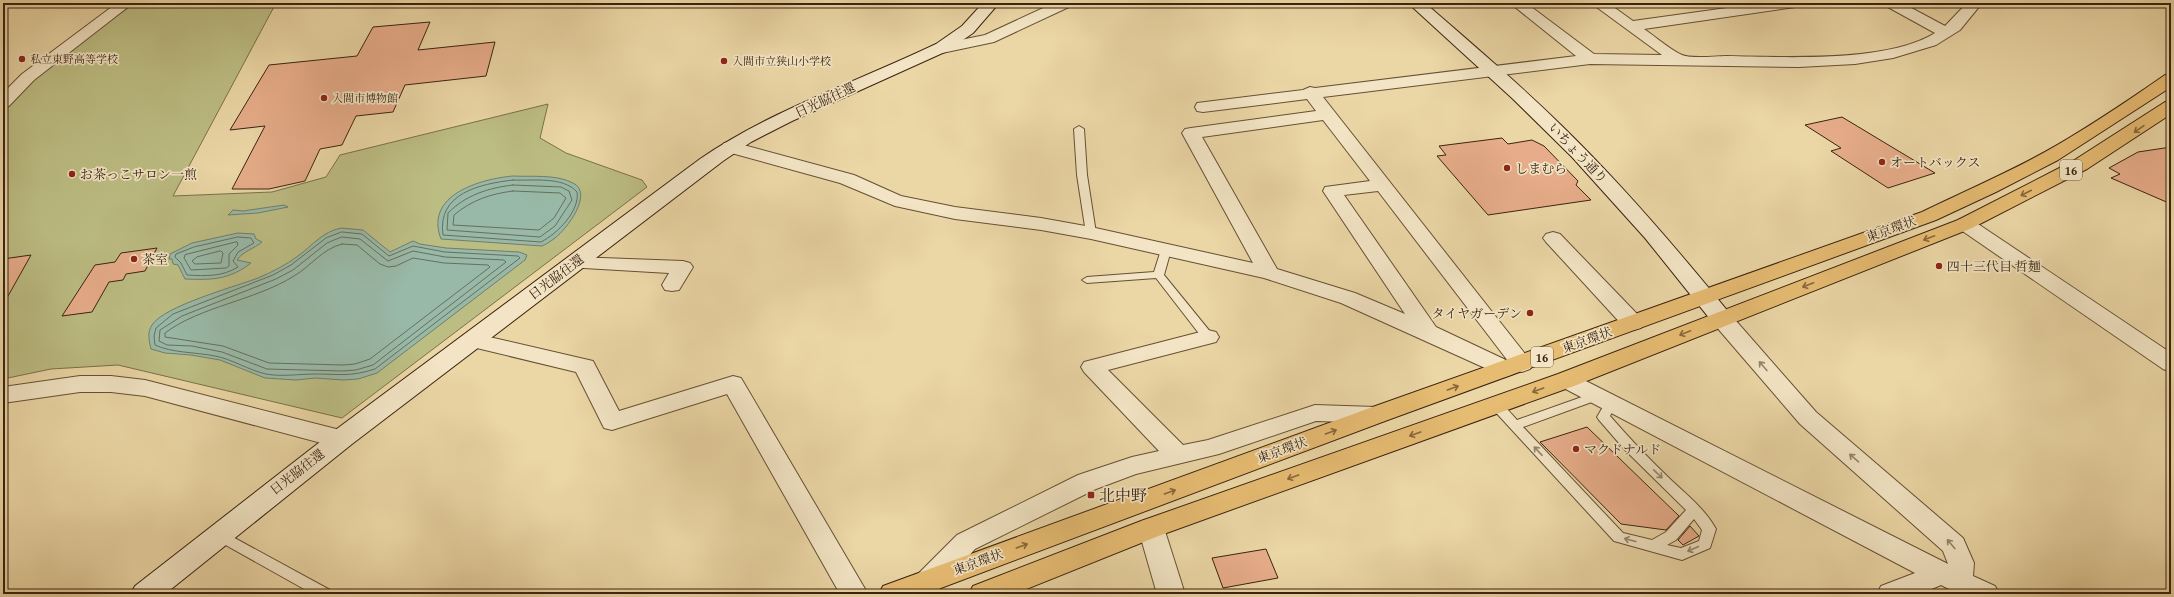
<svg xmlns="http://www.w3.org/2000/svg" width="2174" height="597" viewBox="0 0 2174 597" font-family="'Gentium Book Plus','Noto Serif JP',serif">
<rect width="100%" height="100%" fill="#ebd6a5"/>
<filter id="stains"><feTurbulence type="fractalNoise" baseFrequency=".005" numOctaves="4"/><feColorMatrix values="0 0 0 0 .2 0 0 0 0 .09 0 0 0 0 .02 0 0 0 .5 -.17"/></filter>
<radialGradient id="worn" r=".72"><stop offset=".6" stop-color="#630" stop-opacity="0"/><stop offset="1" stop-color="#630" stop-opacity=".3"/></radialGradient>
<polygon fill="#bcbd83" stroke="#7b704a" points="135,3 276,3 173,196 272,192 326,177 340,155 548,104 540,138 566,153 642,180 647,187 342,418 118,365 51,369 3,379 3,107 31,77"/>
<g fill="#98b9a7" stroke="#727d6b">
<path d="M 513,176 C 531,177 556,174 573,183 C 594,193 567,229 555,238 C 551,241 547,244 542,246 L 441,239 C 424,195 480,179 513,176 Z"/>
<polygon points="284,205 288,207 258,213 228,215 233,210 243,211"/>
<path d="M 341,228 L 363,230 L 390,252 L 413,241 L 420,244 L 446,248 L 519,252 L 527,255 L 525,260 L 377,373 L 358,379 L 343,380 L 315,378 L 296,380 L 265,378 L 220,360 L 191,355 L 165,353 L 151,349 C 149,341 147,332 152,325 C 164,306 234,287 258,278 C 272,272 286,265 298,256 C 313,245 322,232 341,228 Z"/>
<path d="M 238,233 L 254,234 L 256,239 L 262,242 C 254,249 243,251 237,260 L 251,263 C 229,280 212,280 185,279 L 178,265 L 173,264 L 172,259 L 169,259 L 170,254 L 192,243 Z"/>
</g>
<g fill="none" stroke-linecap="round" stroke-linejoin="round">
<g stroke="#696e5c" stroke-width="1">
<path d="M 513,180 C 532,181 563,176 577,192 C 580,211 557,234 541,242 L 443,235 C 437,193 480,184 513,180 Z"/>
<path d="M 513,185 L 561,187 L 569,191 L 572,200 L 555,226 L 540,237 L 447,230 L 448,213 C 466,195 488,188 513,185 Z"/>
<path d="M 513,191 L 560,193 L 566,198 L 554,218 L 539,230 L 453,225 L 454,215 C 472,200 490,194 513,191 Z"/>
<path d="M 342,232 L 362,234 L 389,256 L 413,246 L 445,252 L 518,256 L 520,258 L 375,369 C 350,377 340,374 315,374 C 299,374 282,377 266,374 C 248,370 232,359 215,356 C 195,352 172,353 155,345 L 154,336 L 156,328 L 173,314 L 273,275 L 291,265 L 326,238 Z"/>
<path d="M 238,237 L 251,238 L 254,243 L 238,252 L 233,261 L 238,267 C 222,277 205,276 187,275 L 181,263 L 175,257 L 176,254 L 194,247 Z"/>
<polygon points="342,237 360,239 388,261 413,251 445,257 504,260 506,262 373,365 356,370 343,371 267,369 222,352 192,346 167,345 159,341 160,330 182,316 276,279 293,270 327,243"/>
<polygon points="237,242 238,245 229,254 229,266 226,268 191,270 184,258 185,255"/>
<path d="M 342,244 L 357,245 L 380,264 L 388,267 L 396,266 L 413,258 L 444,263 L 488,265 L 490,267 L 370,359 L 355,364 L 343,365 L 269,363 L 223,346 L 165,337 L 165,333 C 201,306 254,301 294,276 C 311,266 322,249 342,244 Z"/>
<polygon points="221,251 223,253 221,263 195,264 192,261 197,257"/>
</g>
</g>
<g fill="#e7ad8a" stroke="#3a2310">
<polygon points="430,22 418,50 495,42 486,76 405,85 393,112 356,116 342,145 320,149 305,181 269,189 232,189 265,126 230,130 269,65 357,56 373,27"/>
<polygon points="1842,117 1935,173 1888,188 1831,151 1841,148 1805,125"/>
<polygon points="1502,138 1508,144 1532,140 1544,146 1578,181 1576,185 1591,200 1488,215 1437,156 1446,155 1439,146"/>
<polygon points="2171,147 2171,204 2111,178 2120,174 2109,168 2138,152"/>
<polygon points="157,248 145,271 126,274 123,280 109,282 92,312 62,316 95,265 115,262 121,253"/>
<polygon points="31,255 3,305 3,259"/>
<polygon points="1587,427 1679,516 1666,530 1621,524 1540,442"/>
<polygon points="1690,526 1699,536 1683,545 1678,540"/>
<polygon points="1266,549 1278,578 1223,588 1212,558"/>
</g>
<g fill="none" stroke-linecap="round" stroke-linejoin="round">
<g stroke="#665035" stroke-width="2">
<g id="lane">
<polygon points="1079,126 1084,129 1087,175 1096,233 1091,236 1086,233 1077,175 1074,129"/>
<polygon points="1166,247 1171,250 1164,275 1212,334 1214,337 1212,340 1204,340 1156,278 1087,283 1082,280 1087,277 1154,272 1161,250"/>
<path d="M 1596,392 L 1600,393 L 1602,396 L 1600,399 L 1523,427 L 1623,533 L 1652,540 L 1666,532 L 1686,510 L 1625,450 L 1599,420 L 1597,417 L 1607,400 L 1615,400 L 1617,403 L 1610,416 C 1629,438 1649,459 1670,479 C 1686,494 1705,509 1716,529 L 1710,548 L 1682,560 L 1614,541 L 1489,405 L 1491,402 C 1501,399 1510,413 1517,420 ZM 1694,519 L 1702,530 L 1699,541 L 1681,548 L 1667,545 L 1676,540 Z"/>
<polygon points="218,529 330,590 332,594 313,594 213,538 211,534 213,530"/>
</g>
</g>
<g stroke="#665035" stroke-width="2">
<g id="street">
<polygon points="117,3 133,3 34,80 9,106 3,107 3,93 22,74"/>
<polygon points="1054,3 1073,3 1071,6 994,42 942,53 936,51 934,48 936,45 985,35"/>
<path d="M 1510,3 L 1526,3 L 1594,54 L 1662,55 L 1591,3 L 1608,3 L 1633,21 L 1763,3 L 1802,3 L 1800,6 L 1795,7 L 1644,29 C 1656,37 1669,49 1682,55 C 1691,59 1717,56 1727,56 C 1784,57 1886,63 1935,33 L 1886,6 L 1884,3 L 1902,3 L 1945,26 L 1967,3 L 1982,3 L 1960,30 L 1936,45 L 1893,58 L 1855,64 L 1799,67 L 1590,64 L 1323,97 L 1533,364 L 1530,369 L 1522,372 L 1516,370 L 1513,374 L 1505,377 L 1341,303 L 1264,278 L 1091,239 L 1041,230 L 955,219 L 895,206 L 840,183 L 724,151 L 721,147 L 724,143 L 730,142 L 736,143 L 854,175 L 901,196 L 955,207 L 1041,218 L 1091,227 L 1253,263 L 1182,133 L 1185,129 L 1191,128 L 1316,111 L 1307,99 L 1203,112 L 1197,111 L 1195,107 L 1197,103 L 1303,90 L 1310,87 L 1315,88 L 1576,56 ZM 1323,120 L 1370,181 L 1325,187 L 1323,191 L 1405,314 L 1355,293 L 1277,269 L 1202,137 ZM 1378,191 L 1508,361 L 1436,327 L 1344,195 Z"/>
<polygon points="1965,218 1972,220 2171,353 2171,372 2163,369 1958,228 1955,224 1958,220"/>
<polygon points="1553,232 1560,234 1641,318 1644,323 1641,328 1633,330 1625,328 1546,242 1543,238 1546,234"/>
<polygon points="574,257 683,261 690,263 693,267 679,290 672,291 665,290 662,285 669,273 567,267 564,263 567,259"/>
<polygon points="1722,312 1730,314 1816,412 1963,538 1974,563 1973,576 1995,586 1999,594 1959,594 1941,585 1920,594 1877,594 1881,586 1915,573 1558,385 1555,380 1558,375 1566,372 1574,375 1948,564 1943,551 1800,424 1714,324 1711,319 1714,314"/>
<polygon points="1208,330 1216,332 1219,337 1216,342 1108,370 1183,445 1208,440 1315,405 1376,407 1384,409 1388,415 1384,421 1376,423 1316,421 1219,454 1136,474 1096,489 975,549 939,589 929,592 919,589 915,581 919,573 957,535 1078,475 1132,457 1159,451 1084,372 1081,367 1084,362"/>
<polygon points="472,333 593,361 619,411 733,376 741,378 868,594 840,594 727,394 612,430 604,428 576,372 464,345 461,340 464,335"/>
<polygon points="80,376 111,376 145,380 340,430 348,433 352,439 348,445 340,448 145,396 111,392 80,392 3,403 3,387"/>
<polygon points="1151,518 1160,521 1164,528 1185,594 1157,594 1138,528 1142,521"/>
</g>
</g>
<g stroke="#3a2310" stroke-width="2">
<g id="secondary">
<path d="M 983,3 L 999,3 L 973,33 L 947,51 L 792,121 L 751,142 L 723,161 L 352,444 L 165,594 L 131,594 L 135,586 L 334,431 L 700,159 C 773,109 857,82 936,44 L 962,26 Z"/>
<path d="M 1408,3 L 1425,3 C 1473,45 1522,86 1567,131 C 1625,188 1678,250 1730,314 L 1733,319 L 1730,324 L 1722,326 L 1714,324 L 1645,238 L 1572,157 L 1513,99 Z"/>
</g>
</g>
<g stroke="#3a2310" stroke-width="2">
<g id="highway">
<path d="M 2171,74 L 2171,87 L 2058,160 L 1996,192 L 1936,220 L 1385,421 L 925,594 L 879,594 L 883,586 L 1367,409 L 1922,212 C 1963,192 2005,174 2045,152 C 2086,129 2126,102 2165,75 Z"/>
<polygon points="2171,101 2171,114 2087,169 1972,228 1574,386 1161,535 1014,594 969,594 973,586 1141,521 1558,374 1958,220 2073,161 2165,102"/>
</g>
</g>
<use href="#lane" fill="#f2e4c4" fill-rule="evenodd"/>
<use href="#street" fill="#f2e4c4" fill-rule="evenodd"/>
<use href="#secondary" fill="#f2e4c4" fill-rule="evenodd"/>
<use href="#highway" fill="#e6bb72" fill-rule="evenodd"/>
</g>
<defs><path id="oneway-shaft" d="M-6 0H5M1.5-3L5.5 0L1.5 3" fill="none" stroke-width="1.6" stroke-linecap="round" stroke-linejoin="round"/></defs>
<g stroke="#87673c">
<use href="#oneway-shaft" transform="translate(2139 129) rotate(145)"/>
<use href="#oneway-shaft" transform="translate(2026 193) rotate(153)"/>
<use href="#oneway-shaft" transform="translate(1929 238) rotate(159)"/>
<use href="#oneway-shaft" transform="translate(1808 285) rotate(159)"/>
<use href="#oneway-shaft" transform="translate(1685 333) rotate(158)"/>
<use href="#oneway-shaft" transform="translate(1453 388) rotate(-20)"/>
<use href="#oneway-shaft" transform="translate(1538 390) rotate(160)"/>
<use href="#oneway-shaft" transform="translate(1331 432) rotate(-20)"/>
<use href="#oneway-shaft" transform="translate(1415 434) rotate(160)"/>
<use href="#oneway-shaft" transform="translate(1293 477) rotate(160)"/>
<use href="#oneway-shaft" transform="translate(1170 492) rotate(-20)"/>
<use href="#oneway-shaft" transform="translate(1022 546) rotate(-20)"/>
</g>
<g stroke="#96846a">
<use href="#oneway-shaft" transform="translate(1763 366) rotate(-131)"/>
<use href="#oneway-shaft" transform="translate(1538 451) rotate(-133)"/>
<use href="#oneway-shaft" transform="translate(1854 458) rotate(-139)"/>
<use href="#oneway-shaft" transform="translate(1658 474) rotate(44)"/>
<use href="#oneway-shaft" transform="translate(1630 540) rotate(-165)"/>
<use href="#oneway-shaft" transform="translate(1951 544) rotate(-130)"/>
<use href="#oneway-shaft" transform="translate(1693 549) rotate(156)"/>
</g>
<g fill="#8f2418" stroke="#f2e4c4" stroke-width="1.5">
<circle cx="22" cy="59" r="4"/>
<circle cx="724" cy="61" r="4"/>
<circle cx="324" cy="98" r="4"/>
<circle cx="1882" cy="162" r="4"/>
<circle cx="1507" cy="168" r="4"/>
<circle cx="72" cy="174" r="4"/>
<circle cx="134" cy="259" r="4"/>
<circle cx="1939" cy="266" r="4"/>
<circle cx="1530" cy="313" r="4"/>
<circle cx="1576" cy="449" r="4"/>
<rect x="1087" y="491" width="8" height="8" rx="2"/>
</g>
<g text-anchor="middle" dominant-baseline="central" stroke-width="3.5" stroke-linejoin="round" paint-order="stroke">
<g font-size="11" fill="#3a2310" stroke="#f2e4c4" text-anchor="start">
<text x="30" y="59">私立東野高等学校</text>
<text x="732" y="61">入間市立狭山小学校</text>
<text x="332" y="98">入間市博物館</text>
</g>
<g fill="#f2e4c4" stroke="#715d46" stroke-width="1">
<rect x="2060" y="160" width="22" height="20" rx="3"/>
<rect x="1531" y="347" width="22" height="20" rx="3"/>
</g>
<g font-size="12" font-weight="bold" fill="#3a2310">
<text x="2071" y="170">16</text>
<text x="1542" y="357">16</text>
</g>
<g font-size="13" fill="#3a2310" stroke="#f2e4c4">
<text transform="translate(825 100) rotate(-25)">日光脇往還</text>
<text transform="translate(1578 153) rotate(46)">いちょう通り</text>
<text transform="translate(1891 229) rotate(-20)">東京環状</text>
<text transform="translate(556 277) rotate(-37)">日光脇往還</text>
<text transform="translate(1587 340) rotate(-20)">東京環状</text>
<text transform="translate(1282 450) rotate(-20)">東京環状</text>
<text transform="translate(297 472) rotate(-38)">日光脇往還</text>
<text transform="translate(978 562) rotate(-20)">東京環状</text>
</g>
<g font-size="13" fill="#3a2310" stroke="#f2e4c4" text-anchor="start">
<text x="1890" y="162">オートバックス</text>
<text x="1515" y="168">しまむら</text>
<text x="80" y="174">お茶っこサロン一煎</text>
<text x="142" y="259">茶室</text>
<text x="1947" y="266">四十三代目 哲麺</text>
<text x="1522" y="313" text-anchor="end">タイヤガーデン</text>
<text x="1584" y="449">マクドナルド</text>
</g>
<g font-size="16" fill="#3a2310" stroke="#f2e4c4" text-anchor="start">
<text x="1099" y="495">北中野</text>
</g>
</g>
<rect width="2174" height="597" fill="none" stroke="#ebd6a5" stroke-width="16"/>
<rect x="4" y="4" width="2166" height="589" fill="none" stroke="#3a2310" stroke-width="2"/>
<rect x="8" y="8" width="2158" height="581" fill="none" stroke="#3a2310"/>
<rect width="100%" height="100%" filter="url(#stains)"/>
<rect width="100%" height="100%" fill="url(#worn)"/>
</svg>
